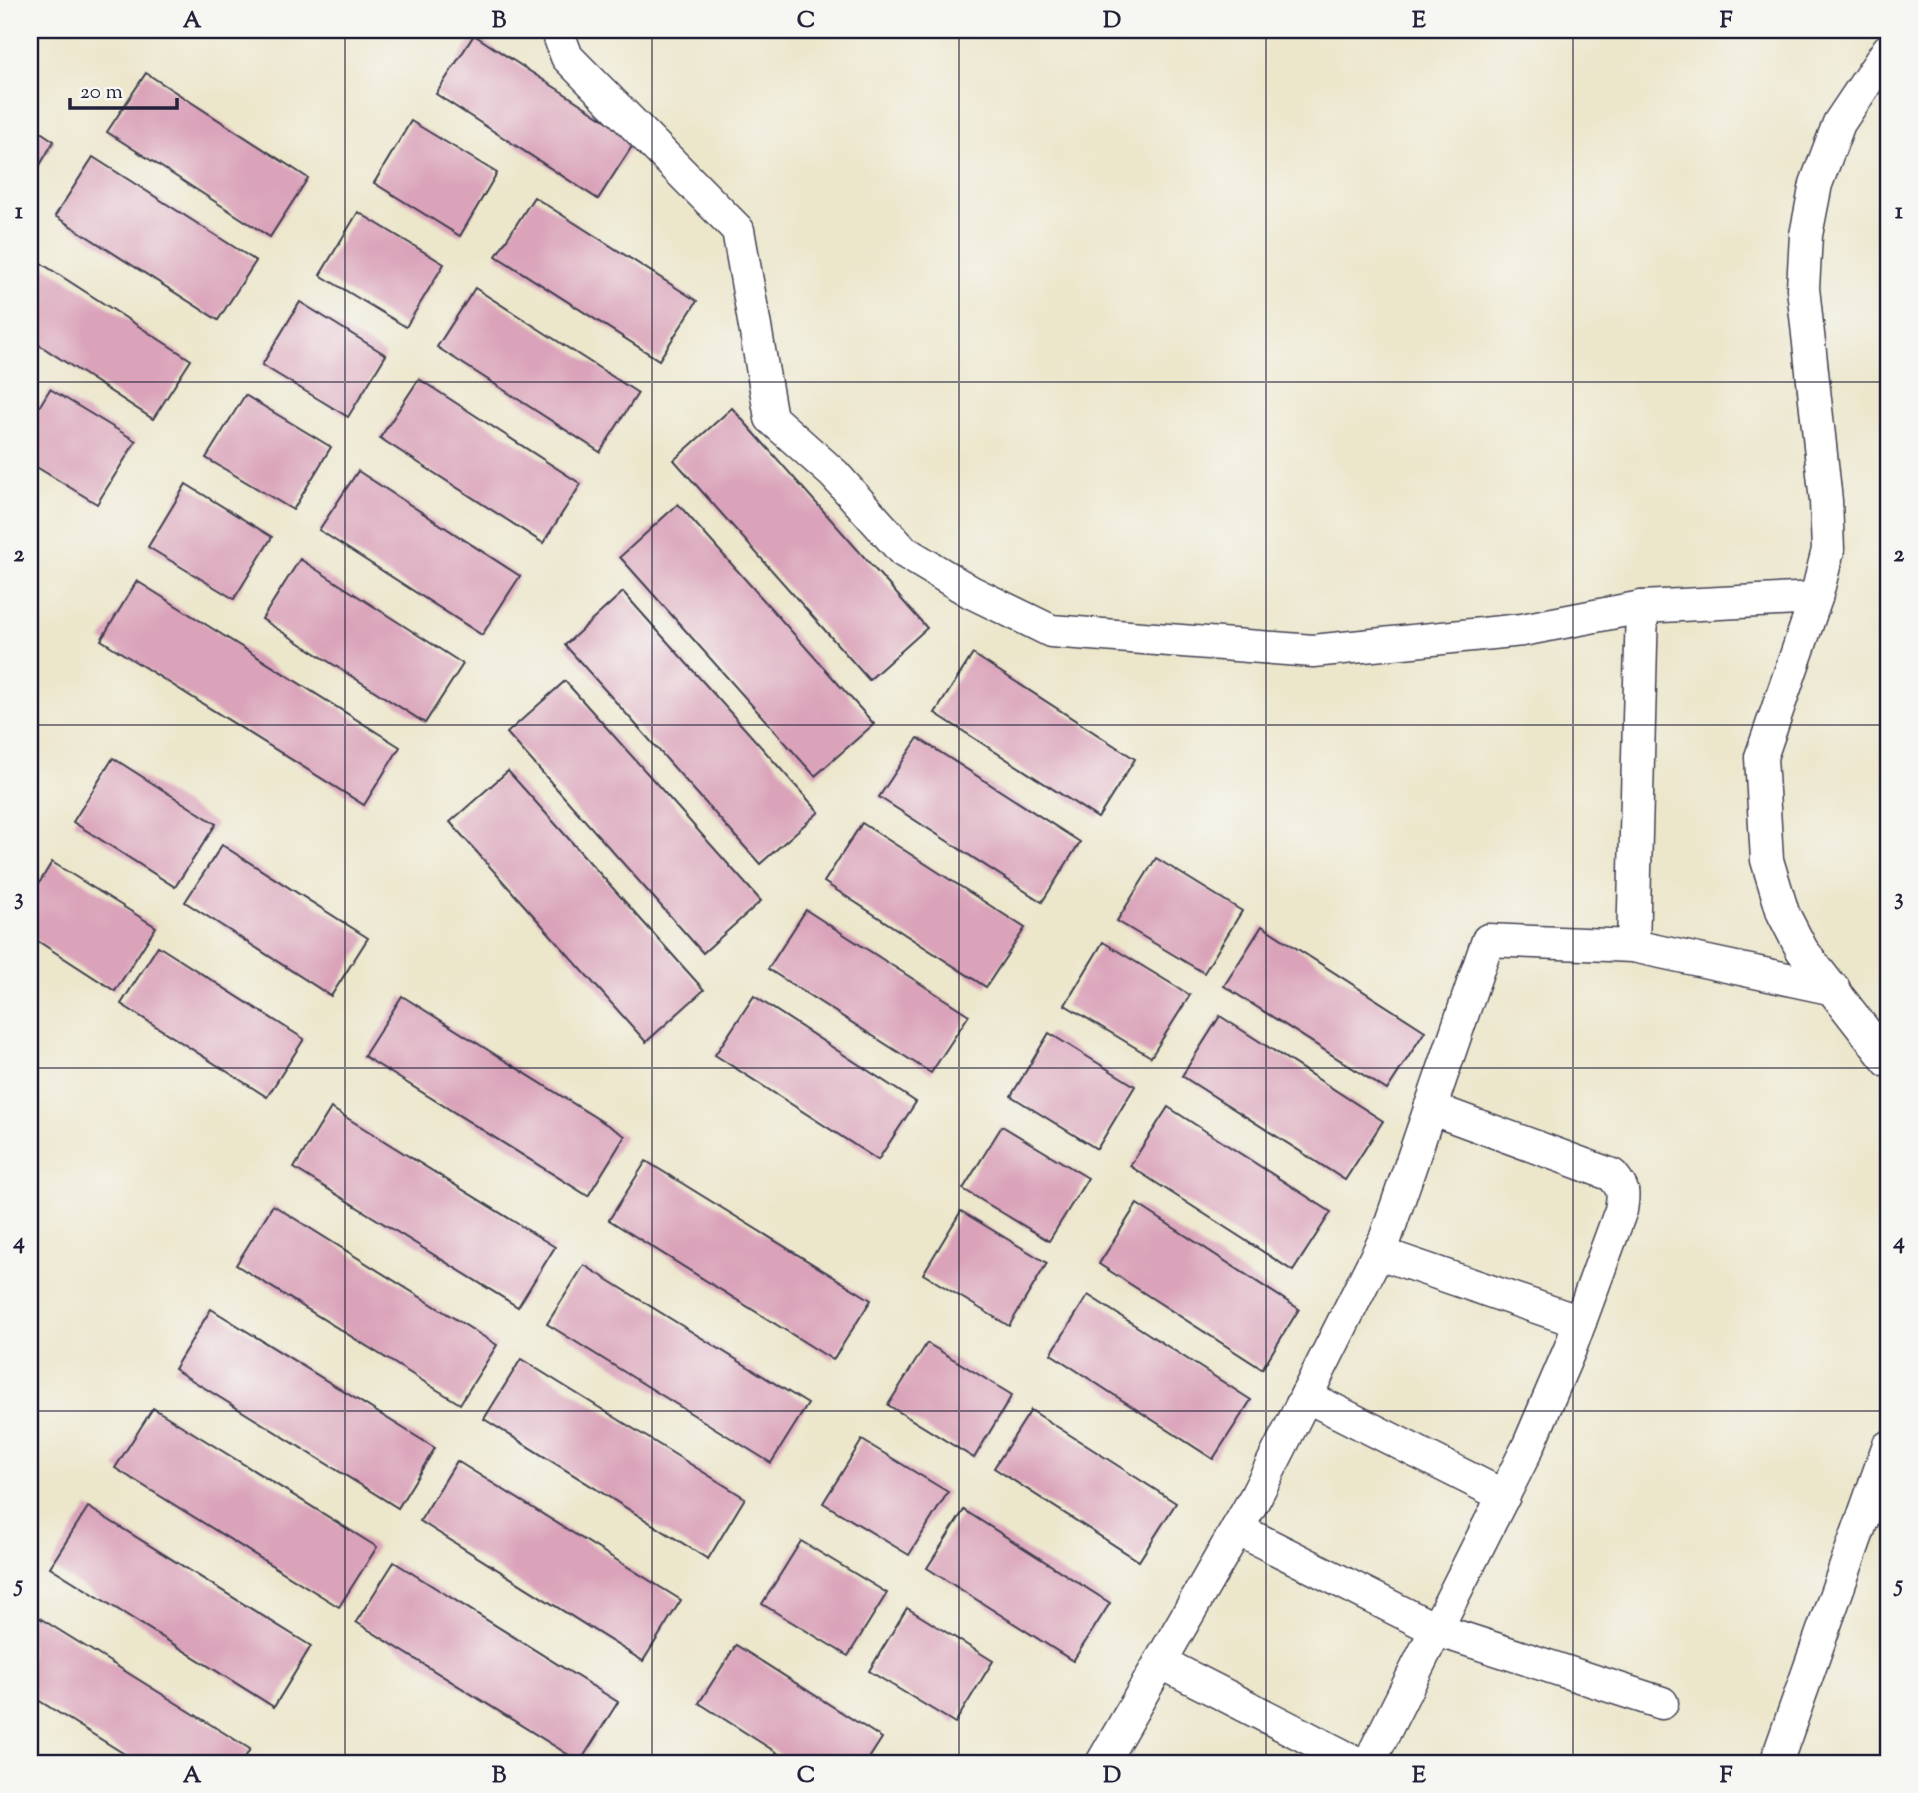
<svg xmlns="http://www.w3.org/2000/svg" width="1918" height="1793" viewBox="0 0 1918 1793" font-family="'Sorts Mill Goudy',serif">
<rect width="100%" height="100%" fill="#f6f6f2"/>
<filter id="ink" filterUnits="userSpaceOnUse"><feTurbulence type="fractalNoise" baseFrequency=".0143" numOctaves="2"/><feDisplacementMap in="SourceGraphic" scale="14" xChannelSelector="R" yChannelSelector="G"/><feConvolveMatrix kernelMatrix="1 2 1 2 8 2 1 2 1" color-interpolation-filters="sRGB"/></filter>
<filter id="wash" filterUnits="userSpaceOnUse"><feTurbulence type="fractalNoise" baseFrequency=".00686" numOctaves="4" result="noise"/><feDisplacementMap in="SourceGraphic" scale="28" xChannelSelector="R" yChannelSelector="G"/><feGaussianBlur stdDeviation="1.57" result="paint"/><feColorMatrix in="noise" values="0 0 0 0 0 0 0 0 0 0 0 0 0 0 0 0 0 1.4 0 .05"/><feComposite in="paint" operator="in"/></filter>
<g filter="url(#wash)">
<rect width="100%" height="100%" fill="#ece6cb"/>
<g id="blocks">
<g fill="#daa3b9">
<polygon points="474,35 636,140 598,199 436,94"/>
<polygon points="146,73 308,178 270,237 107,132"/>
<polygon points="411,121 497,173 460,236 374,183"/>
<polygon points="30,125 54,141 30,182"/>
<polygon points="93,157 256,261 218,320 55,216"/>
<polygon points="534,197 697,301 659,360 496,256"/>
<polygon points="358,212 444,264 406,327 320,275"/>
<polygon points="30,256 191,360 153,419 30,339"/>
<polygon points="475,288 638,393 600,452 437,347"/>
<polygon points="300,302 386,355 348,417 262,365"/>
<polygon points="419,379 581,484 543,543 380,438"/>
<polygon points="50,389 136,441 97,504 30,463 30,422"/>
<polygon points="245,395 331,447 293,510 206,458"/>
<polygon points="732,408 927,628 869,680 674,460"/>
<polygon points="358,471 520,576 482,635 319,530"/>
<polygon points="186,484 272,537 234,599 148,547"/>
<polygon points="678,504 874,724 815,776 620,557"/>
<polygon points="300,559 463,664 425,723 262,619"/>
<polygon points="137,581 400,747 364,805 101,640"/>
<polygon points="623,592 819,812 760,864 565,645"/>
<polygon points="973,654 1135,759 1098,818 935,713"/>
<polygon points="565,681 761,901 703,953 507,733"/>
<polygon points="918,738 1080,842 1042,902 879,797"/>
<polygon points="113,758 216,824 175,887 73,822"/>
<polygon points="508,771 704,990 646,1042 450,822"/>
<polygon points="862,823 1025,928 986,987 824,882"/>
<polygon points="222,845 368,938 331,996 185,902"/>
<polygon points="1156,858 1242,911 1204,973 1117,921"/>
<polygon points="52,862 156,927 115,991 30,936 30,898"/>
<polygon points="806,910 969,1015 931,1073 768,969"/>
<polygon points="1262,926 1425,1031 1387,1090 1224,986"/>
<polygon points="1103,942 1190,995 1151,1057 1065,1005"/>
<polygon points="158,946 304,1039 267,1097 121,1004"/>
<polygon points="402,996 625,1136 588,1196 364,1056"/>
<polygon points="754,996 916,1102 878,1160 715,1055"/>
<polygon points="1220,1016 1383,1121 1345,1180 1182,1076"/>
<polygon points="1049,1033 1135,1086 1097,1149 1011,1096"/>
<polygon points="1168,1107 1331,1212 1293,1271 1130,1166"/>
<polygon points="331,1108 555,1247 518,1307 294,1168"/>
<polygon points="1002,1126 1088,1178 1049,1241 963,1189"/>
<polygon points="646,1161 871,1300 833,1360 609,1220"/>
<polygon points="1137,1204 1299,1309 1262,1369 1099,1264"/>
<polygon points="273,1205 497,1345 460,1404 236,1265"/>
<polygon points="961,1211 1047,1263 1009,1326 923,1274"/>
<polygon points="584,1265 808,1404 771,1463 547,1324"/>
<polygon points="1088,1295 1251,1400 1213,1459 1051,1354"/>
<polygon points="211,1309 435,1448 398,1508 174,1369"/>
<polygon points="927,1343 1012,1395 974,1458 888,1405"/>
<polygon points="521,1359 745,1498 708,1559 484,1419"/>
<polygon points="153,1408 377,1547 339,1607 115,1468"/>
<polygon points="1031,1410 1176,1503 1139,1561 994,1468"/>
<polygon points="862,1440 948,1492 909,1555 823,1503"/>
<polygon points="457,1461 681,1600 643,1661 420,1521"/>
<polygon points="88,1507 311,1646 274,1707 50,1567"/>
<polygon points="964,1510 1110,1603 1073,1661 927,1568"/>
<polygon points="801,1541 887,1593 848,1656 762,1604"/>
<polygon points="394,1562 618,1702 580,1762 356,1622"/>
<polygon points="907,1608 993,1661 955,1723 869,1671"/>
<polygon points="30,1612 250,1749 242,1763 139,1763 30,1695"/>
<polygon points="736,1645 882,1738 866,1763 793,1763 699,1703"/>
</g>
</g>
</g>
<g filter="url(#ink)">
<use href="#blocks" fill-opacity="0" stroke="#403f51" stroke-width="2"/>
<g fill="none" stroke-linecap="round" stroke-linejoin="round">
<g stroke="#403f51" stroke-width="35">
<g id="minor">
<polyline points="557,30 567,57 738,230 771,418 834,474 903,551 971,592 1051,631 1313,651 1522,630 1642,607 1816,598"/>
<polyline points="1888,50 1839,123 1816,184 1806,235 1803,288 1826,501 1828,550 1816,598 1761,757 1767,860 1783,913 1802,950 1888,1061"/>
<polyline points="1633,946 1834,989"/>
<polyline points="1379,1253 1580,1322"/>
<polyline points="1306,1396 1504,1496"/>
<polyline points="1237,1529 1437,1630 1662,1703"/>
<polyline points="1160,1662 1357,1763"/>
<polyline points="1102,1763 1256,1496 1386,1237 1488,940 1633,946 1642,607"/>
<path d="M 1369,1763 L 1528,1447 L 1570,1349 L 1621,1210 C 1624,1192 1624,1189 1612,1175 L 1430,1108"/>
<polyline points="1776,1763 1888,1447"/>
</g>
</g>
<use href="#minor" stroke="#fff" stroke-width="32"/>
</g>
</g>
<path fill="none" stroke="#22223b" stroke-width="2" stroke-opacity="0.55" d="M 345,30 L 345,1763M 652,30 L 652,1763M 959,30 L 959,1763M 1266,30 L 1266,1763M 1573,30 L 1573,1763M 30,382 L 1888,382M 30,725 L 1888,725M 30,1068 L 1888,1068M 30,1411 L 1888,1411"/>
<rect width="1918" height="1793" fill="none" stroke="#f6f6f2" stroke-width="77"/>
<path d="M70 98v10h107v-10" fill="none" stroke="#22223b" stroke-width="3.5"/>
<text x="80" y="98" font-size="21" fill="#22223b" stroke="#f6f6f2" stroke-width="5" paint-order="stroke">20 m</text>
<rect x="38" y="38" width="1842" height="1717" fill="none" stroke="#22223b" stroke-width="2.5"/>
<g font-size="23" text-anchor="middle" font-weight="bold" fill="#22223b">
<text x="192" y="27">A</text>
<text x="499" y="27">B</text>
<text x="806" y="27">C</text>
<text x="1112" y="27">D</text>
<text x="1419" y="27">E</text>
<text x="1726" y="27">F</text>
<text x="19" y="218">1</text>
<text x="1899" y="218">1</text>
<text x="19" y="561">2</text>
<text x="1899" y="561">2</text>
<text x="19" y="904">3</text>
<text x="1899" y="904">3</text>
<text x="19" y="1248">4</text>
<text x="1899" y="1248">4</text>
<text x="19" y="1591">5</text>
<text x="1899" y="1591">5</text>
<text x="192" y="1782">A</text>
<text x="499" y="1782">B</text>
<text x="806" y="1782">C</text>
<text x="1112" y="1782">D</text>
<text x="1419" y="1782">E</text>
<text x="1726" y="1782">F</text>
</g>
</svg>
